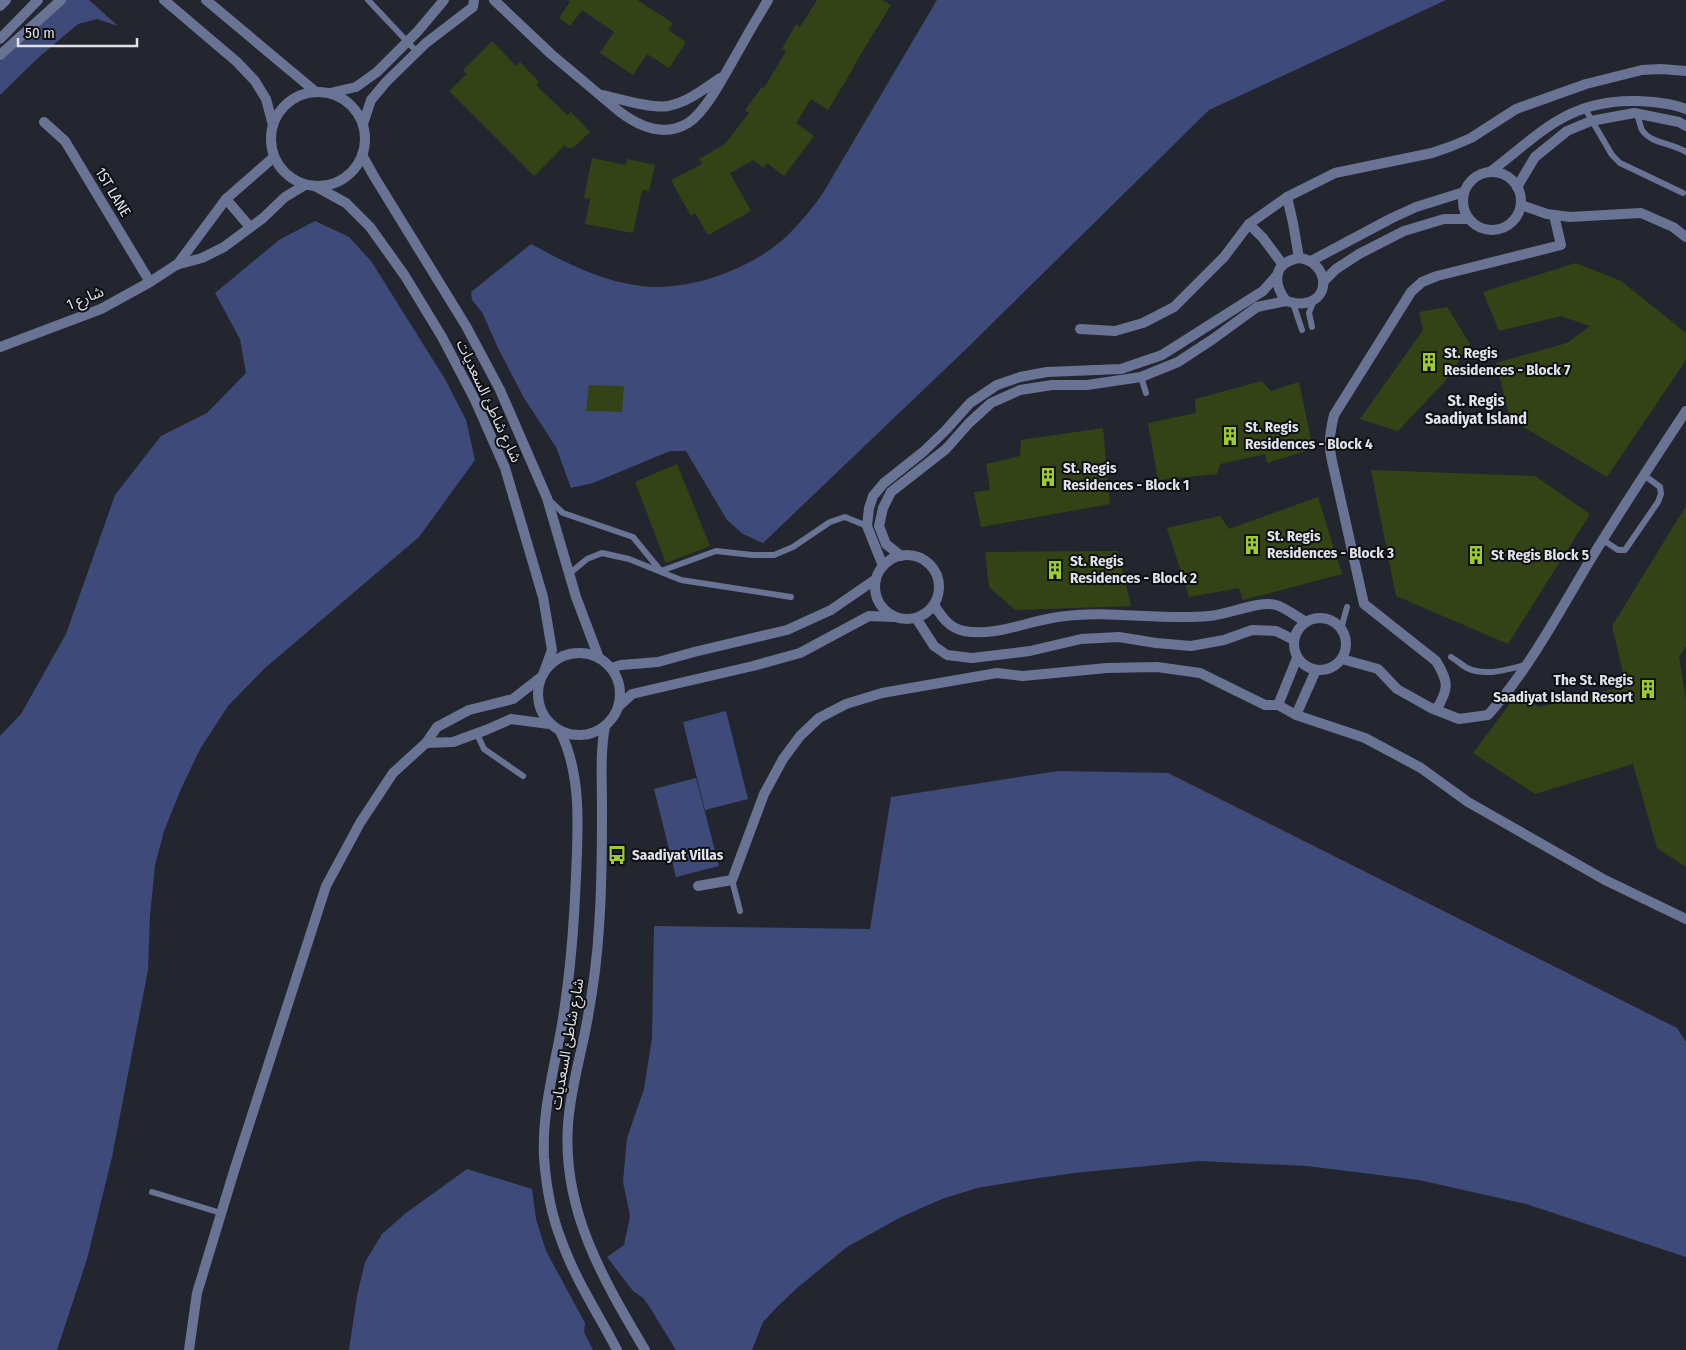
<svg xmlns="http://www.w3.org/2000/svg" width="1686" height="1350" viewBox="0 0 1686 1350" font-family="'Fira Sans Condensed','Noto Sans Arabic',sans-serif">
<rect width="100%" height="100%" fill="#23262f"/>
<g fill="#3e4b7a">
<polygon points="59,0 89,0 118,26 97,19 78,24 39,57 0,95 0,61"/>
<path d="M 937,0 L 1446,0 L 1209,110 L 964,351 L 763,543 L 743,534 L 727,520 L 686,451 L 670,451 L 593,483 L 571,488 L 556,447 L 524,398 L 499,350 L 482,312 L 472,300 L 471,292 L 531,244 C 566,263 601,281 641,286 C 689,292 751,269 786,237 C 800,223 812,209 823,193 Z"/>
<polygon points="315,221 349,237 371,261 445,379 466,420 475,460 419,537 265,668 228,706 200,749 181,789 164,831 155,865 150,916 148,970 112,1157 87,1259 57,1350 0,1350 0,736 21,714 66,634 115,495 161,436 207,413 246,373 240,339 215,293 279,240"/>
<polygon points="726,711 748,799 705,810 683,722"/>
<polygon points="1058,771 1168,773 1677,1028 1686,1042 1686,1257 1526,1204 1419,1180 1307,1166 1199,1161 1074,1173 1025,1180 977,1188 942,1199 901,1217 847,1247 797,1288 777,1307 763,1322 752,1350 676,1350 649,1306 643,1298 633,1291 607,1257 624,1245 630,1216 623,1182 627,1138 644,1089 652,1038 654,926 870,929 891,797"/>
<polygon points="696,778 719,866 676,877 654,789"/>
<polygon points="467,1169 532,1189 536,1219 546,1251 585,1323 584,1332 593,1350 349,1350 357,1296 365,1262 382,1234 406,1213"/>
</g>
<g fill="#344316">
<polygon points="567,0 637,0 673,23 668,30 686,42 669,68 647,54 633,75 600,53 614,32 582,10 570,26 559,18 570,2"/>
<polygon points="817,0 882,0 891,5 853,67 854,67 828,110 811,99 796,123 814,136 784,176 767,163 764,168 753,160 730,173 751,211 708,235 695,213 691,216 671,180 702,164 699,159 725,144 749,113 745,110 762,87 764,88 786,51 782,49 796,24 800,27"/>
<polygon points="492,41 516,66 520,62 539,82 536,85 567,115 571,112 590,132 573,148 568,148 565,145 534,176 449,91 467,74 463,70"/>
<polygon points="592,158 626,165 627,159 655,165 649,191 642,190 633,233 585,224 590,199 584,198"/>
<polygon points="1576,263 1621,281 1686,333 1686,360 1607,477 1510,419 1496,363 1567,343 1590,326 1561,316 1499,331 1483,292"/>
<polygon points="1447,307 1470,344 1446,380 1398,431 1360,419 1423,330 1419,312"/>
<polygon points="1262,381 1271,391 1299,382 1313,449 1267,463 1265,454 1220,464 1217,474 1158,480 1148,423 1196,413 1195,399"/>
<polygon points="589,385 624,386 622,412 586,411"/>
<polygon points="1103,428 1110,504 981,527 974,492 990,490 986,464 1020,456 1021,440"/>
<polygon points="677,464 710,546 666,563 635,482"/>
<polygon points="1371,470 1535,476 1590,514 1508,644 1396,596"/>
<polygon points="1318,497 1342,574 1243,600 1239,588 1189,597 1167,528 1220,516 1229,529"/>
<polygon points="1686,506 1686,646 1679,657 1686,700 1686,867 1657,848 1633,764 1535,794 1473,753 1518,693 1539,707 1626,686 1612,626"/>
<polygon points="1118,551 1131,606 1015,610 989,587 985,552"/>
</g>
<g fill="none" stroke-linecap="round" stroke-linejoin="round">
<g stroke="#697394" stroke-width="6">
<polyline points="368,0 417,52"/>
<polyline points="1584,107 1612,155 1620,163 1683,193"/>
<path d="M 1637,114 C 1639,119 1640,126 1642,130 C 1651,144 1673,143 1686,152"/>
<polyline points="1293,303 1302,330"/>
<polyline points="1312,327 1309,313 1314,300"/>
<polyline points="1141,377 1146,393"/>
<polyline points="548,499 563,513 633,537 660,570"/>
<polyline points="1603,540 1618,550 1625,550 1658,502 1661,494 1660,487 1644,475"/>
<polyline points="661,571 716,551 753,555 774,555 793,547 830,522 845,517 867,526"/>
<polyline points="569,574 587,559 602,553 629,559 681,580 791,597"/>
<polyline points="1341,629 1347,607"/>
<path d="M 1451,657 C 1456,660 1462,665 1467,668 C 1486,677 1508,669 1526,665"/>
<polyline points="477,734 484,749 523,776"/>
<polyline points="732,880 740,911"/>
<polyline points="152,1192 221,1213"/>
</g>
<path stroke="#697394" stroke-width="10" d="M 1436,710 C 1449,689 1449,682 1436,661 L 1364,604 L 1332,461 C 1328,444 1330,432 1334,415 L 1411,292 L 1422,282 L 1437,276 L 1561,245 L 1554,215"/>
<g stroke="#697394" stroke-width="10">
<path d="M 494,0 L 551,54 L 620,112 C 640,127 665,137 688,123 C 707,111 727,70 739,50 C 748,33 758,17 768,0"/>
<polyline points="330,93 356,87 377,72 418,31 444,0"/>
<path d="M 603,95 C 620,99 652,109 668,106 C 688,102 704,89 720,78"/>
<polyline points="44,122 65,141 150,282"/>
<polyline points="363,124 371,100 386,82 426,43 473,7 474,0"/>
<circle cx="1492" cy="201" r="29"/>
<path d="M 1490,172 C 1540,134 1568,99 1637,101 C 1653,102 1671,103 1686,109"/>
<polyline points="1517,187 1535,157 1567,131 1591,121 1634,113 1679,122 1686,126"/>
<polyline points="1287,197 1293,223 1299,258"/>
<polyline points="226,199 250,227"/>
<polyline points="1521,205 1547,214 1570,217 1641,213 1673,227 1686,237"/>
<polyline points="1249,224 1263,238 1283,265"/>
<path d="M 1299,258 C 1327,261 1333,298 1305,303 C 1298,305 1291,302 1286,301 C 1273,283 1272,263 1299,258 Z"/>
<polyline points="1311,261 1392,218 1416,207 1464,192"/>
<polyline points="177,265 226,199 274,157"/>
<polyline points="1323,282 1336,269 1359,254 1404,231 1444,219 1468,219"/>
<polyline points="1080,329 1115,331 1143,323 1174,307 1224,257 1249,224 1287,197 1335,173 1432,153 1452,146 1471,138 1516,109 1586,84 1642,70 1661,69 1686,71"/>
<polyline points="0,347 101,309 150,282 176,265 202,258 224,247 263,218 285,197 305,185"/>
<circle cx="907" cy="587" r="32"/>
<polyline points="901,556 886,544 879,526 883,508 891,492 946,449 969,423 991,403 1020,390 1052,385 1087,385 1141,377 1178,362 1213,339 1257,307 1286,301"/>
<polyline points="883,566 867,526 869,508 873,496 884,483 923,452 945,431 970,403 997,385 1020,377 1047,372 1121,369 1162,355 1263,291 1278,274"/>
<path d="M 934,605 C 942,617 949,628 964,631 C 995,637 1028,621 1058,617 C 1108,609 1159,621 1209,616 C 1227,615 1260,600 1276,605 C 1286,608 1297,617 1306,622"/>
<circle cx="1320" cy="644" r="26"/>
<polyline points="916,618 934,646 947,655 972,658 1030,651 1081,639 1119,637 1156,643 1191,646 1224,640 1252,630 1276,631 1294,640"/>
<path d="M 1342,659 L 1378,669 L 1397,689 L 1431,708 L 1459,719 L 1488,715 C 1529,669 1558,614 1589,562 C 1620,511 1653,461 1686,411"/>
<polyline points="611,668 621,665 658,662 694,652 787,630 831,610 876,579"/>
<polyline points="1278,705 1297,658"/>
<polyline points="619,706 632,694 753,666 800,653 869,616 894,617"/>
<polyline points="1296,715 1316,670"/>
<polyline points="426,743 453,742 486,730 511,719 549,724"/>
<polyline points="698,886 732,880 764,794 783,759 800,736 819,718 846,704 882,693 997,673 1023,676 1107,668 1157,667 1200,673 1265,705 1278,705 1296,715 1365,738 1421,768 1468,802 1605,880 1686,919"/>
<polyline points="189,1350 197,1293 234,1171 326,886 360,823 393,773 426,743 437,727 469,710 513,699 540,678"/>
</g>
<g stroke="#697394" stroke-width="10">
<polyline points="164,0 237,62 255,81 266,99 273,125"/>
<polyline points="206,0 316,92"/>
<polyline points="0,6 6,0"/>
<polyline points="0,39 38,0"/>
<polyline points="0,55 61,0"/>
<circle cx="318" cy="139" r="47"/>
<polyline points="362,155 375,178 466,326 500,390 547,498 576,597 599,658"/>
<polyline points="315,186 346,203 370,227 405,276 442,337 475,400 505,468 543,597 552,650 544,672"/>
<circle cx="579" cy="694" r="41"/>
<path d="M 605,726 C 600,753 602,781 602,809 C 602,848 602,887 599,927 C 597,962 592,997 585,1032 C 579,1062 570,1093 568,1125 C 562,1210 603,1279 645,1350"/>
<path d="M 560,731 C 582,775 578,828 576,876 C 574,928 570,979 561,1030 C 553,1073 542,1114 544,1157 C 546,1186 551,1215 562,1242 C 575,1279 599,1315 617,1350"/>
</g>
</g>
<defs>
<g id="building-bare" transform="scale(1.5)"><path d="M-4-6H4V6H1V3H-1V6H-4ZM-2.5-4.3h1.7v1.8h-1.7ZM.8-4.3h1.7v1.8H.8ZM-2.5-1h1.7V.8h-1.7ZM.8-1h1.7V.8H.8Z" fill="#9ccb32" stroke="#0e0f13" stroke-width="2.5" paint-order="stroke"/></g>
<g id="bus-bare" transform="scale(1.5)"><path d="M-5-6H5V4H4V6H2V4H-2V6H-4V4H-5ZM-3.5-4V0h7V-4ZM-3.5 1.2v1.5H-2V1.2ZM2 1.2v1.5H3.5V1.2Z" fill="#9ccb32" stroke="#0e0f13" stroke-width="2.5" paint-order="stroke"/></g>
</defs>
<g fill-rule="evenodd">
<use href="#building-bare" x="1429" y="362"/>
<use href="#building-bare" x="1230" y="436"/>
<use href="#building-bare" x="1048" y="477"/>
<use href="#building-bare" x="1252" y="545"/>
<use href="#building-bare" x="1476" y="555"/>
<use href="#building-bare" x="1055" y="570"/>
<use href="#building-bare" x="1648" y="689"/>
<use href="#bus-bare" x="617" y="855"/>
</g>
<g text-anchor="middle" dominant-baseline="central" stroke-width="4" stroke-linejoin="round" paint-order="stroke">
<g font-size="15" fill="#e0e2e8" stroke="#0e0f13">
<text transform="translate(113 192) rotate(59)">1ST LANE</text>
<text transform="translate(85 298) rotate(-23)">شارع 1</text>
<text transform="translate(489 401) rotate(65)">شارع شاطئ السعديات</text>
<text transform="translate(567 1044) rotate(-80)">شارع شاطئ السعديات</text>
</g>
<g font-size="15" font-weight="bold" fill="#e0e2e8" stroke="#0e0f13" text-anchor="start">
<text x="1444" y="353">St. Regis<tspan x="1444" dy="17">Residences - Block 7</tspan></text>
<text x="1245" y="427">St. Regis<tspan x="1245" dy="17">Residences - Block 4</tspan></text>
<text x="1063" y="468">St. Regis<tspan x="1063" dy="17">Residences - Block 1</tspan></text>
<text x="1267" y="536">St. Regis<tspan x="1267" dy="17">Residences - Block 3</tspan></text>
<text x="1491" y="555">St Regis Block 5</text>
<text x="1070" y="561">St. Regis<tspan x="1070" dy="17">Residences - Block 2</tspan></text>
<text x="1633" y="680" text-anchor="end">The St. Regis<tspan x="1633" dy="17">Saadiyat Island Resort</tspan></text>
<text x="632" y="855">Saadiyat Villas</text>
</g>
<g font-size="16" font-weight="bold" fill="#e0e2e8" stroke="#0e0f13">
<text x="1476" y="400">St. Regis<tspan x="1476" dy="18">Saadiyat Island</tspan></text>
</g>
</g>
<path d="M18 38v8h119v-8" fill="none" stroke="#e0e2e8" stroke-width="2.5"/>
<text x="25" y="38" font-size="15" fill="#e0e2e8" stroke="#0e0f13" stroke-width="4" paint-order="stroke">50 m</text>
</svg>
